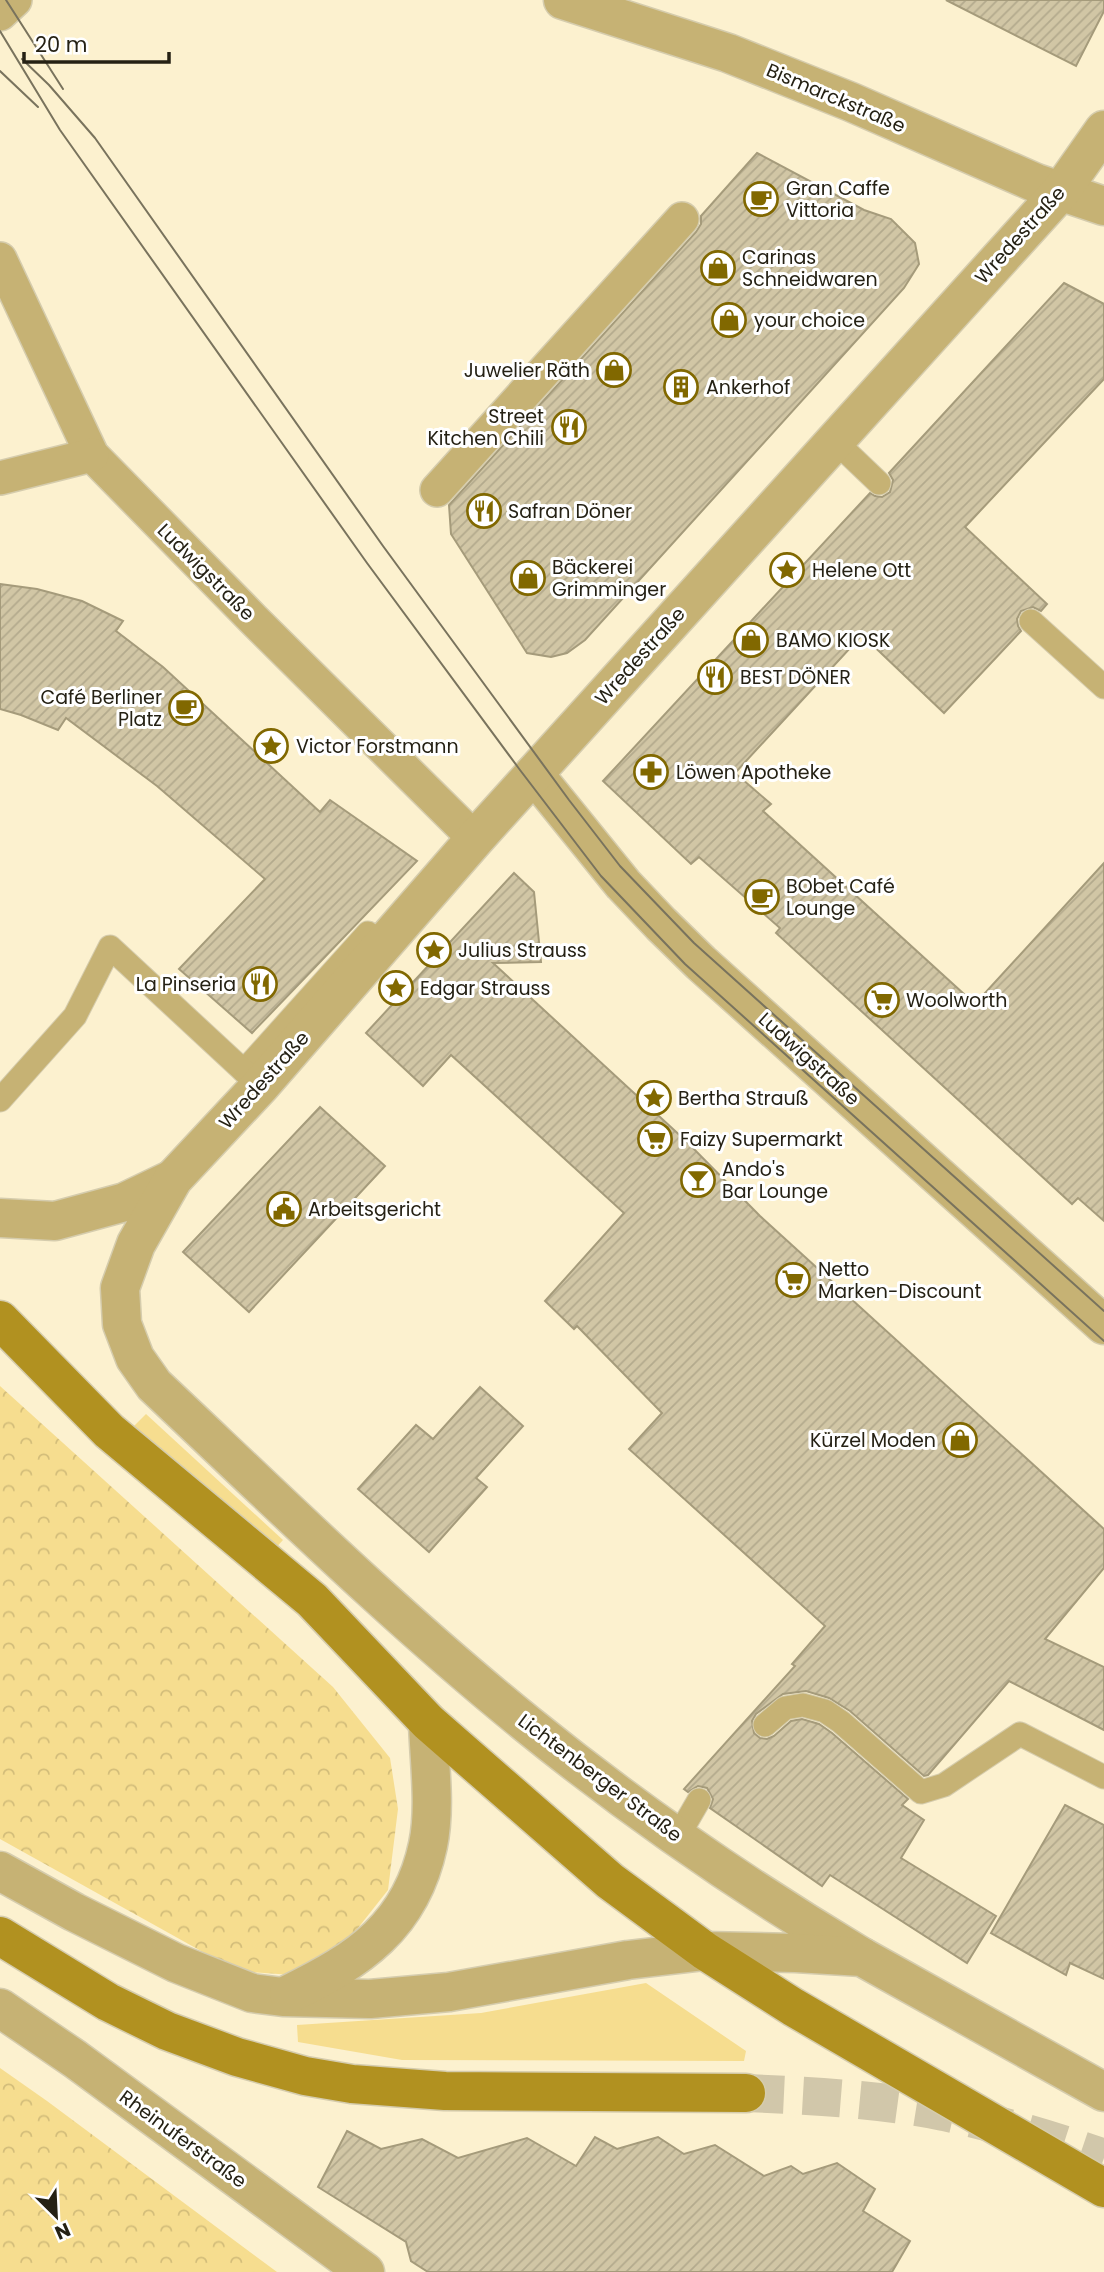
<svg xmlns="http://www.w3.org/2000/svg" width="1104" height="2272" viewBox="0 0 1104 2272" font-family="Poppins,sans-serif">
<defs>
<pattern id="park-crowns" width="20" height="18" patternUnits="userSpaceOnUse" patternTransform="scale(1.75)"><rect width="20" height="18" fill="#f6dd8f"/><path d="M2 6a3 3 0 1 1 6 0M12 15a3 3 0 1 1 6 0" fill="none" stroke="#d3bd7a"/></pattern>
<pattern id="building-hatch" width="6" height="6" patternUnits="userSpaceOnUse" patternTransform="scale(1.75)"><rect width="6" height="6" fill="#d1c6a5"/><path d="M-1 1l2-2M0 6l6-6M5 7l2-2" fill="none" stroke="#b3aa8d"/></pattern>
</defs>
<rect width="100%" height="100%" fill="#fcf1cf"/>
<g fill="#f6dd8f">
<polygon points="146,1414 283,1540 272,1552 134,1426"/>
<polygon points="646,1983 746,2051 744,2061 402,2060 298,2042 297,2025 481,2013"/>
</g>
<g fill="url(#park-crowns)">
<polygon points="0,1386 333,1687 390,1758 398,1809 388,1890 343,1947 292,1975 252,1972 210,1956 0,1839"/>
<polygon points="0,2068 47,2101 277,2272 0,2272"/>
</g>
<g fill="url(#building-hatch)" stroke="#a59b7b" stroke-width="2">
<polygon points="946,0 1104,0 1104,11 1076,66"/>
<polygon points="757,153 864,210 891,219 915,243 919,264 904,288 585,640 567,653 551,657 527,653 451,534 449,505 696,232 701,224 701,216"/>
<polygon points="1064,283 1104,304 1104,379 965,527 1047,604 1041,611 1033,607 1021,611 1017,619 1018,626 1021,631 944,713 862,635 735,773 771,804 763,811 975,1004 1104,863 1104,1221 1078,1198 1072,1204 776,933 780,928 699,857 691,864 603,781 870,493 875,496 882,497 890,492 893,480 889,473"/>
<polygon points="0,584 37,589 82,601 123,621 116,631 163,667 320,812 330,800 417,861 252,1033 179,969 265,879 157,786 66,718 58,730 21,715 0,709"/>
<polygon points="514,873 534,892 541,962 493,963 686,1141 760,1216 1104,1529 1104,1568 1045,1639 1104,1667 1104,1730 1009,1681 928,1775 924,1776 850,1711 829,1698 806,1691 783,1694 756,1714 752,1721 754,1733 760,1738 767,1739 774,1736 791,1721 802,1719 819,1724 832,1733 908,1799 902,1805 924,1820 901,1858 996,1916 967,1963 830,1875 822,1886 710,1808 713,1799 707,1788 698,1786 688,1792 684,1789 795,1666 792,1664 825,1626 629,1449 662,1413 577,1326 574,1329 545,1301 624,1213 451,1055 423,1086 366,1033"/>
<polygon points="320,1107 385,1166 249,1312 183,1252"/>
<polygon points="480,1387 523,1426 476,1478 487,1487 429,1552 358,1489 416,1425 433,1439"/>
<polygon points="1065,1805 1104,1825 1104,1979 1070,1963 1066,1975 991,1933"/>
<polygon points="347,2131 381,2149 422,2139 458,2158 527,2138 576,2166 595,2137 617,2149 658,2137 684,2154 715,2145 764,2176 791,2166 803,2174 837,2163 875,2189 863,2211 910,2241 892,2272 428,2272 411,2261 406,2242 318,2187"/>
</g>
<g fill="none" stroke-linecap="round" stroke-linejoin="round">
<path stroke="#d1c7aa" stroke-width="38" stroke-dasharray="38 19" stroke-linecap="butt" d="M 746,2093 C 812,2096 879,2099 944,2112 C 998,2124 1051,2139 1104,2158"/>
<g stroke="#d5ccad" stroke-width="25">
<g id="service">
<polyline points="835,441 879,483"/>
<polyline points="1031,621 1104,687"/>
<polyline points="244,1071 368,933"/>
<polyline points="0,1100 75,1016 110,947 260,1086"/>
<polyline points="765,1725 785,1708 803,1705 825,1711 841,1722 921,1792 944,1785 1020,1734 1104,1777"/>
<polyline points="677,1838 699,1800"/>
</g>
</g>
<g stroke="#d5ccad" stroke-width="36">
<g id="pedestrian">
<polyline points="0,14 15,0"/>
<polyline points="0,259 92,455 253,619 475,839"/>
<polyline points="0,478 92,455"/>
<polyline points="437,490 682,219"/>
</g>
</g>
<g stroke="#d5ccad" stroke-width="41">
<g id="minor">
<polyline points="563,0 728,53 851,102 1036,183 1104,206"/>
<polyline points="534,774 623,884 661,924 701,963 1104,1325"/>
<polyline points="0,1218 55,1221 125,1202 173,1179"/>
<path d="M 862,1957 C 745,1887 633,1810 527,1724 C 396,1618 276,1500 154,1385 L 135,1358 L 122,1324 L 120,1288 L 136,1244 L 173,1179 L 260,1086 L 475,839 L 1061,191 L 1104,130"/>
<polyline points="0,2008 75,2059 365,2272"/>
</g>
</g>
<g stroke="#d5ccad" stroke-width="41">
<g id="tertiary">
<polyline points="0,1871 74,1912 176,1963 252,1993 283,1997 370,1999 449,1992 628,1960 705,1951 796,1953 862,1957 1104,2092"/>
<path d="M 289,1994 C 359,1960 411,1926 428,1845 C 436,1808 429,1760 428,1722"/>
</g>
</g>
<g stroke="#d5ccad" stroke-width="41">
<g id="secondary">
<polyline points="0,1320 109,1431 312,1600 428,1722 610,1881 705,1951 793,2007 1104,2188"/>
<polyline points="0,1936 108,2002 167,2031 237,2057 305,2076 352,2084 445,2091 746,2093"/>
</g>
</g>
<use href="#service" stroke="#c6b274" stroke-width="23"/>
<use href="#pedestrian" stroke="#c6b274" stroke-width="33"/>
<use href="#minor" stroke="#c6b274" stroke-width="38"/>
<use href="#tertiary" stroke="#c6b274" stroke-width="38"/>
<use href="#secondary" stroke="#b19120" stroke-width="38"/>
<g stroke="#79735d" stroke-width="2">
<polyline points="6,0 63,89"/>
<polyline points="0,31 60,130 367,563 520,770 601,876 685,964 1104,1341"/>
<polyline points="22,59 49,85 95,138 383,546 569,800 620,866 694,943 1104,1311"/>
<polyline points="0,71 38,107"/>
</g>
</g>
<defs>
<g id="cafe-ring" transform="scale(1.75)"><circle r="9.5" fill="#fff" stroke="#816800" stroke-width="1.5"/><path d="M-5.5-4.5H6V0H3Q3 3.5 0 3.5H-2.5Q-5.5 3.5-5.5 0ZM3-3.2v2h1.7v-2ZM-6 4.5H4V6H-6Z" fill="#816800"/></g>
<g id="shop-ring" transform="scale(1.75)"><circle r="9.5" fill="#fff" stroke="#816800" stroke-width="1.5"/><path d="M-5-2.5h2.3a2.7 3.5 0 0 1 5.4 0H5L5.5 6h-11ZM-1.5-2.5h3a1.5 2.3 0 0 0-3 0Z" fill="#816800"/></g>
<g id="building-ring" transform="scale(1.75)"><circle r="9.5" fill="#fff" stroke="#816800" stroke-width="1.5"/><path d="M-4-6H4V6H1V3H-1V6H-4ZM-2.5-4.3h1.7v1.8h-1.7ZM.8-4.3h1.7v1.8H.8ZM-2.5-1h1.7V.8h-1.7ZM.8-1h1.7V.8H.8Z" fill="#816800"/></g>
<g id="restaurant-ring" transform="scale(1.75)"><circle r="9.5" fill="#fff" stroke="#816800" stroke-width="1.5"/><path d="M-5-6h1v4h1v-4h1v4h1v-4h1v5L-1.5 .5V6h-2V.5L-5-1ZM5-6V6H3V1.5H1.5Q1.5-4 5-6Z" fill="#816800"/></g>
<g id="sight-ring" transform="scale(1.75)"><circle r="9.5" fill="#fff" stroke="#816800" stroke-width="1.5"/><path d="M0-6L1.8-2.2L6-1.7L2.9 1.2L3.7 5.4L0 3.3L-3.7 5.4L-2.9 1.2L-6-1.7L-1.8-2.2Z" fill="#816800"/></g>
<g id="pharmacy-ring" transform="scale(1.75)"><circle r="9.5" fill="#fff" stroke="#816800" stroke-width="1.5"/><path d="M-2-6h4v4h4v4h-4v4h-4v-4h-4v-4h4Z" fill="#816800"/></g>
<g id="supermarket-ring" transform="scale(1.75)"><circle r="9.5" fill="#fff" stroke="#816800" stroke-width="1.5"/><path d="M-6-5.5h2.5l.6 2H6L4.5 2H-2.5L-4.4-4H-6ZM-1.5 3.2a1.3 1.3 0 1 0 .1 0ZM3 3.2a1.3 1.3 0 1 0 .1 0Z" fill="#816800"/></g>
<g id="bar-ring" transform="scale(1.75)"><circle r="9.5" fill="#fff" stroke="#816800" stroke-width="1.5"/><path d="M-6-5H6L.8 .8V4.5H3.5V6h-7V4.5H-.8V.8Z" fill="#816800"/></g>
<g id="civic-ring" transform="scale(1.75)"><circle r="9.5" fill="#fff" stroke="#816800" stroke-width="1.5"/><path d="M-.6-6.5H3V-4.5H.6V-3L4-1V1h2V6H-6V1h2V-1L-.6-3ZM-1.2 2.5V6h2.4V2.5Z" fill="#816800"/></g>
</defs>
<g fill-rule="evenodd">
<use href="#cafe-ring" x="761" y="199"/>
<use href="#shop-ring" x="718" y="268"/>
<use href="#shop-ring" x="729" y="320"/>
<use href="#shop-ring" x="614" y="370"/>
<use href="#building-ring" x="681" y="387"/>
<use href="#restaurant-ring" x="569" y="427"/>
<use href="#restaurant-ring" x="484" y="511"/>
<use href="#sight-ring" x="787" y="570"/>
<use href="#shop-ring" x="528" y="578"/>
<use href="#shop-ring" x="751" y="640"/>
<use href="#restaurant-ring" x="715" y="677"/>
<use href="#cafe-ring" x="186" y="708"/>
<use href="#sight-ring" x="271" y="746"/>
<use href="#pharmacy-ring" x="651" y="772"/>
<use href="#cafe-ring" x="762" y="897"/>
<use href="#sight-ring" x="434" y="950"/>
<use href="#restaurant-ring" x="260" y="984"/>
<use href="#sight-ring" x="396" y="988"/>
<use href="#supermarket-ring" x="882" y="1000"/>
<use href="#sight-ring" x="654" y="1098"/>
<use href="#supermarket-ring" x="655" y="1139"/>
<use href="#bar-ring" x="698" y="1180"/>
<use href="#civic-ring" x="284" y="1209"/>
<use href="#supermarket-ring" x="793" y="1280"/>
<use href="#shop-ring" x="960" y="1440"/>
</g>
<g text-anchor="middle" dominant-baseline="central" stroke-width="6" stroke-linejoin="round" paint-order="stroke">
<g font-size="19" fill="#252114" stroke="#fff">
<text transform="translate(836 98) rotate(23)">Bismarckstraße</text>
<text transform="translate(1020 235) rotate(-48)">Wredestraße</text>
<text transform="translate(206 572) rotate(45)">Ludwigstraße</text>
<text transform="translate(640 656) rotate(-48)">Wredestraße</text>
<text transform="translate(809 1059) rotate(42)">Ludwigstraße</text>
<text transform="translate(264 1080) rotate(-48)">Wredestraße</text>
<text transform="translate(600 1778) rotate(37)">Lichtenberger Straße</text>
<text transform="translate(183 2139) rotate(36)">Rheinuferstraße</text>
</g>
<g font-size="19" fill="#252114" stroke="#fff" text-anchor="start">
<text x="786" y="188">Gran Caffe<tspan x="786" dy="22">Vittoria</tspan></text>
<text x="742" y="257">Carinas<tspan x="742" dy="22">Schneidwaren</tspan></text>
<text x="754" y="320">your choice</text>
<text x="590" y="370" text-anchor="end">Juwelier Räth</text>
<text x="706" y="387">Ankerhof</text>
<text x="544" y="416" text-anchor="end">Street<tspan x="544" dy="22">Kitchen Chili</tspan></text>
<text x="508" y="511">Safran Döner</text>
<text x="552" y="567">Bäckerei<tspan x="552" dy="22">Grimminger</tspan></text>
<text x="812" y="570">Helene Ott</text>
<text x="776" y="640">BAMO KIOSK</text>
<text x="740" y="677">BEST DÖNER</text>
<text x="162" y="697" text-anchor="end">Café Berliner<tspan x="162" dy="22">Platz</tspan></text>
<text x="296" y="746">Victor Forstmann</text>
<text x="676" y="772">Löwen Apotheke</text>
<text x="786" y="886">BObet Café<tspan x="786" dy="22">Lounge</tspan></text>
<text x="458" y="950">Julius Strauss</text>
<text x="236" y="984" text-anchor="end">La Pinseria</text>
<text x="420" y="988">Edgar Strauss</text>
<text x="906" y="1000">Woolworth</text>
<text x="678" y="1098">Bertha Strauß</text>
<text x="680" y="1139">Faizy Supermarkt</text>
<text x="722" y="1169">Ando's<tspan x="722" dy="22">Bar Lounge</tspan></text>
<text x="308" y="1209">Arbeitsgericht</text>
<text x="818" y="1269">Netto<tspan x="818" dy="22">Marken-Discount</tspan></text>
<text x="936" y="1440" text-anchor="end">Kürzel Moden</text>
</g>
</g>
<g transform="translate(56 2216) rotate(156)" stroke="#ffffff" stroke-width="5" paint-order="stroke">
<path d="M0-5L12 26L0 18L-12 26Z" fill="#252114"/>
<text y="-10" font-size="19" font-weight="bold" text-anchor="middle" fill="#252114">N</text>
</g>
<path d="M24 52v10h145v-10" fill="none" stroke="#252114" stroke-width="3.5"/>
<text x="35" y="52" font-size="21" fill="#252114" stroke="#ffffff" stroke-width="5" paint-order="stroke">20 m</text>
</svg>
